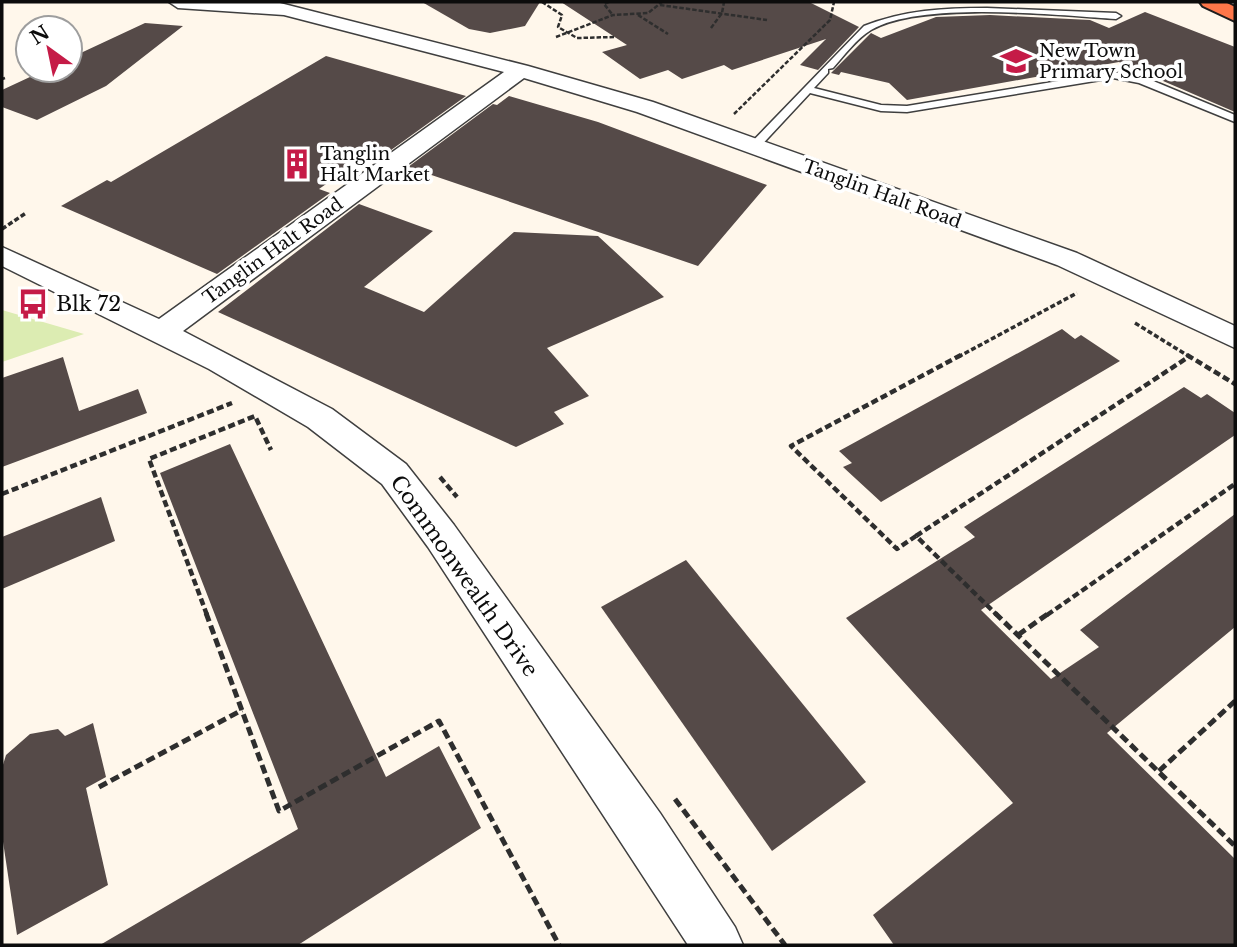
<svg xmlns="http://www.w3.org/2000/svg" width="1237" height="947" viewBox="0 0 1237 947" font-family="'Libre Baskerville',serif">
<rect width="100%" height="100%" fill="#fff7eb"/>
<polygon fill="#dcecb2" points="2,310 84,334 2,362"/>
<g fill="#554a48">
<polygon points="422,2 540,2 525,26 490,33 469,29"/>
<polygon points="561,2 809,2 859,27 818,70 800,65 826,39 732,70 724,65 682,79 668,70 640,79 602,52 627,45"/>
<polygon points="1145,12 1235,47 1235,112 1119,62 907,100 889,83 841,72 839,75 831,73 871,33 881,38 936,17 990,15 1090,20 1109,28"/>
<polygon points="145,23 183,26 106,86 37,120 2,107 2,90 45,70 70,70 70,58"/>
<polygon points="326,56 466,96 380,158 369,154 319,189 330,193 217,274 61,206 107,180 111,182"/>
<polygon points="509,96 598,122 767,185 698,266 408,167 493,104 497,105"/>
<polygon points="359,204 433,231 364,287 424,312 514,232 598,236 664,297 547,348 589,396 554,412 564,424 516,447 218,312"/>
<polygon points="1062,329 1075,339 1081,335 1120,361 881,502 843,467 852,463 839,451"/>
<polygon points="63,357 79,411 138,389 147,413 2,467 2,378"/>
<polygon points="1184,387 1201,398 1207,394 1235,413 1235,435 981,610 1051,679 1099,647 1080,630 1235,514 1235,627 1107,733 1235,859 1235,945 894,945 873,915 1013,803 846,618 975,537 964,527"/>
<polygon points="230,444 386,777 439,746 481,828 298,945 100,945 298,829 160,473"/>
<polygon points="101,497 115,541 2,589 2,537"/>
<polygon points="686,560 866,782 772,851 601,607"/>
<polygon points="93,723 106,777 86,788 108,885 17,935 2,835 2,768 6,755 30,734 58,729 65,736"/>
</g>
<g fill="none" stroke-linecap="round" stroke-linejoin="round">
<g stroke="#3f3f3f" stroke-width="3">
<path id="lane" d="M 987,8 L 1116,13 L 1121,16 L 1116,19 C 1056,15 921,1 871,30 C 856,39 844,56 833,68 L 828,69 L 828,73 L 814,88 L 881,105 L 907,106 L 1113,72 L 1146,78 L 1235,115 L 1235,122 L 1139,83 L 1113,78 L 907,112 L 881,111 L 810,93 L 757,150 L 747,147 L 864,26 C 904,10 944,8 987,8 Z"/>
</g>
<g stroke="#3f3f3f" stroke-width="3">
<polygon id="street" points="169,2 276,2 528,66 653,102 1077,253 1235,326 1235,348 1057,265 637,112 524,78 183,331 332,409 406,464 454,525 660,813 735,927 743,945 688,945 428,547 382,484 308,427 209,369 2,266 2,247 159,319 504,72 284,15 178,8"/>
</g>
<g stroke="#1d1d1d" stroke-width="4">
<polygon id="highway" points="1200,2 1225,2 1235,7 1235,21 1203,6"/>
</g>
<g stroke="#2e2e2e" stroke-width="2.5" stroke-dasharray="4.5 2" stroke-linecap="butt">
<polyline points="542,2 562,15 558,27 577,38 615,37"/>
<polyline points="609,2 604,4 612,14"/>
<polyline points="660,5 767,20"/>
<polyline points="638,15 668,34"/>
<polyline points="711,28 722,13 724,2"/>
<polyline points="556,37 613,15 648,13 662,2"/>
<polyline points="2,79 5,78"/>
<polyline points="734,114 830,20 834,2"/>
</g>
<g stroke="#2e2e2e" stroke-width="3.5" stroke-dasharray="5 2.5" stroke-linecap="butt">
<polyline points="2,229 26,213"/>
<polyline points="1135,323 1190,357"/>
<polyline points="958,357 1077,293"/>
</g>
<g stroke="#2e2e2e" stroke-width="4.5" stroke-dasharray="7 3.5" stroke-linecap="butt">
<polyline points="961,355 791,446 897,549 916,536 997,615"/>
<polyline points="1187,355 1235,384"/>
<polyline points="440,477 457,497"/>
<polyline points="2,494 232,403"/>
<polyline points="916,536 1190,356"/>
<polyline points="207,615 149,459 255,416 271,450"/>
<polyline points="1047,615 1235,484"/>
</g>
<g stroke="#2e2e2e" stroke-width="5" stroke-dasharray="9 4.5" stroke-linecap="butt">
<polyline points="206,613 279,811 439,721 559,945"/>
<polyline points="995,613 1235,846"/>
<polyline points="1018,635 1049,613"/>
<polyline points="1159,771 1235,701"/>
<polyline points="99,787 242,710"/>
<polyline points="675,799 785,945"/>
</g>
<use href="#lane" fill="#fff" fill-rule="evenodd"/>
<use href="#street" fill="#fff" fill-rule="evenodd"/>
<use href="#highway" fill="#fe7649" fill-rule="evenodd"/>
</g>
<defs>
<g id="school-bare" transform="scale(2.415)"><path d="M0-5L7-2L0 1L-7-2ZM-4 1L0 2.5L4 1V4Q0 6-4 4Z" fill="#c51b47" stroke="#fff" stroke-width="2.5" paint-order="stroke"/></g>
<g id="building-bare" transform="scale(2.415)"><path d="M-4-6H4V6H1V3H-1V6H-4ZM-2.5-4.3h1.7v1.8h-1.7ZM.8-4.3h1.7v1.8H.8ZM-2.5-1h1.7V.8h-1.7ZM.8-1h1.7V.8H.8Z" fill="#c51b47" stroke="#fff" stroke-width="2.5" paint-order="stroke"/></g>
<g id="bus-bare" transform="scale(2.415)"><path d="M-5-6H5V4H4V6H2V4H-2V6H-4V4H-5ZM-3.5-4V0h7V-4ZM-3.5 1.2v1.5H-2V1.2ZM2 1.2v1.5H3.5V1.2Z" fill="#c51b47" stroke="#fff" stroke-width="2.5" paint-order="stroke"/></g>
</defs>
<g fill-rule="evenodd">
<use href="#school-bare" x="1016" y="61"/>
<use href="#building-bare" x="297" y="164"/>
<use href="#bus-bare" x="33" y="304"/>
</g>
<g text-anchor="middle" dominant-baseline="central" stroke-width="7" stroke-linejoin="round" paint-order="stroke">
<g font-size="18" fill="#0c0c0c" stroke="#fff" text-anchor="start">
<text x="1039" y="51">New Town<tspan x="1039" dy="21">Primary School</tspan></text>
<text x="320" y="154">Tanglin<tspan x="320" dy="21">Halt Market</tspan></text>
</g>
<g font-size="18" fill="#0c0c0c" stroke="#fff">
<text transform="translate(882 194) rotate(20)">Tanglin Halt Road</text>
<text transform="translate(273 251) rotate(-36)">Tanglin Halt Road</text>
</g>
<g font-size="21" fill="#0c0c0c" stroke="#fff" text-anchor="start">
<text x="56" y="304">Blk 72</text>
</g>
<g font-size="21" fill="#0c0c0c" stroke="#fff">
<text transform="translate(464 576) rotate(55)">Commonwealth Drive</text>
</g>
</g>
<rect width="1237" height="947" fill="none" stroke="#0c0c0c" stroke-width="7"/>
<g transform="translate(49 49) rotate(327)"><circle r="33" fill="#ffffff" stroke="#9e9e9e" stroke-width="2"/>
<path d="M0-5L12 26L0 18L-12 26Z" fill="#c51b47"/>
<text y="-10" font-size="19" font-weight="bold" text-anchor="middle" fill="#0c0c0c">N</text>
</g>
</svg>
